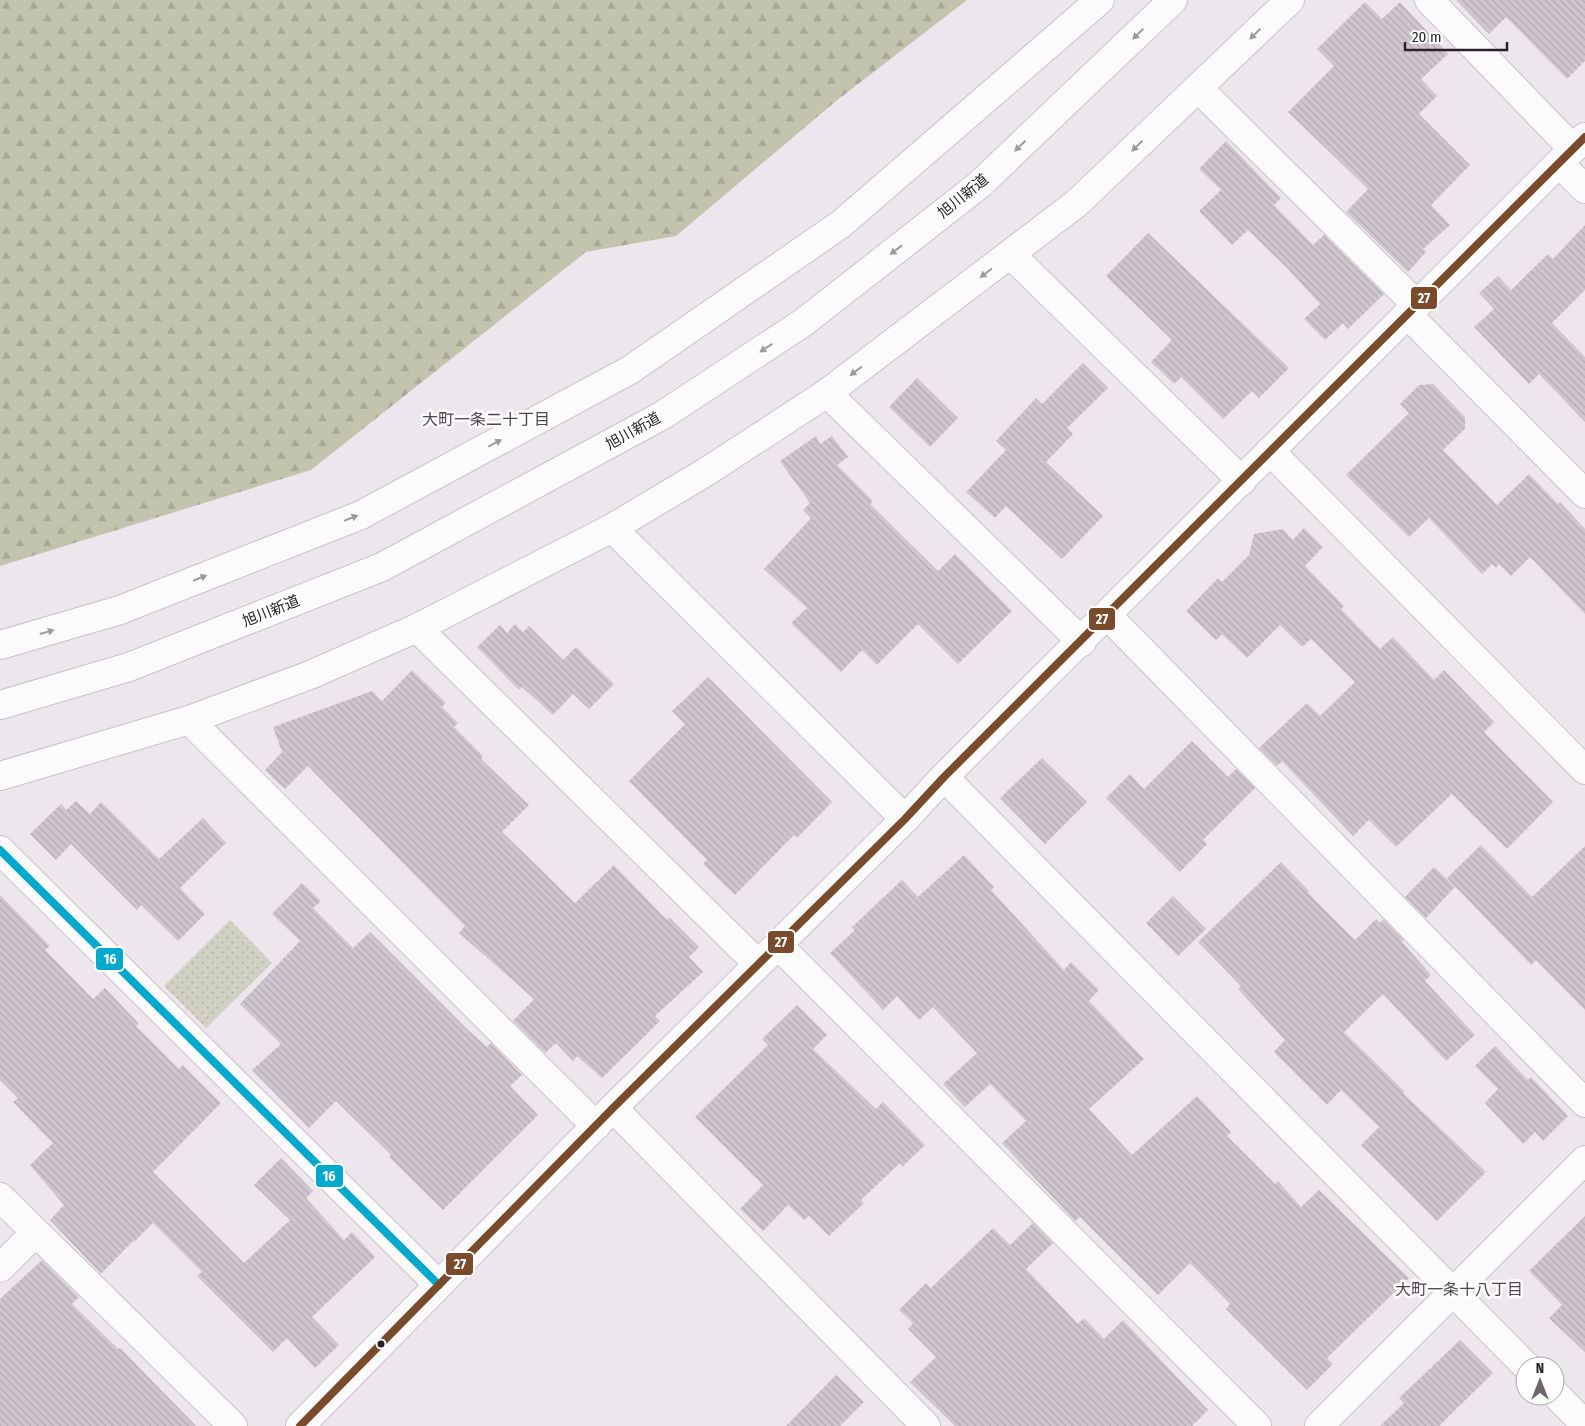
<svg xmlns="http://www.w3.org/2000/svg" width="1585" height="1426" viewBox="0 0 1585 1426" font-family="'Fira Sans Condensed','Noto Sans JP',sans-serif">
<defs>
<pattern id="green-dots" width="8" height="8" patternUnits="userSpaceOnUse" patternTransform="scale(1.25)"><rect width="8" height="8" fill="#d1d1c3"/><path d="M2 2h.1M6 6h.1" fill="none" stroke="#b3b3a8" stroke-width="1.8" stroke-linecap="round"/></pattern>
<pattern id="forest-firs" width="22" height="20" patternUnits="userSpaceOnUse" patternTransform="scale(1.25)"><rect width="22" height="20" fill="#c3c4ae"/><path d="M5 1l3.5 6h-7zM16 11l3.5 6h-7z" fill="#a8a896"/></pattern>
<pattern id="building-back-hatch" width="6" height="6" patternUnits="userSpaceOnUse" patternTransform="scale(1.25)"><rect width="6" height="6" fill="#d0c6d0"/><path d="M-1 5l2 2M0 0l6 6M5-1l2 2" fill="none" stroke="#b3aab3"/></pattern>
</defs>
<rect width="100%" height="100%" fill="#eee6ed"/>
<polygon fill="url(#green-dots)" points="230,920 272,963 206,1028 164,986"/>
<polygon fill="url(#forest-firs)" points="0,0 967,0 836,101 676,236 586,252 311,470 0,566"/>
<g fill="url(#building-back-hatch)">
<polygon points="1456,0 1585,0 1585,61 1567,79 1506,17 1489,34"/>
<polygon points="1365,2 1382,19 1400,2 1448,54 1421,79 1437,96 1419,114 1470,165 1431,205 1450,225 1423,249 1426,252 1408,272 1346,212 1368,189 1288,112 1334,66 1317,49"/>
<polygon points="1226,141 1281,198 1274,205 1313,245 1324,235 1384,294 1348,329 1343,323 1325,340 1304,319 1320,304 1288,269 1248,230 1232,245 1199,211 1221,190 1199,169"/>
<polygon points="1585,225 1585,290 1552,323 1585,357 1585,422 1539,374 1529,384 1474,327 1494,309 1479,293 1498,276 1511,290 1548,254 1553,259"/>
<polygon points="1148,233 1289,368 1259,398 1252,391 1223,419 1181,377 1174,384 1151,362 1172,340 1106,276"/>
<polygon points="1083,363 1108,388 1067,428 1073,434 1046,462 1103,516 1062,559 1006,506 995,518 966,492 1006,450 996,441 1036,398 1042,404"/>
<polygon points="917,378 958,418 930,447 889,407"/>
<polygon points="1433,384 1465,417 1465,429 1443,450 1497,505 1529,474 1558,504 1560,502 1585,529 1585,614 1530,557 1511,576 1499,564 1496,568 1492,564 1482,574 1429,518 1409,537 1346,475 1409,413 1400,404 1419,385"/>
<polygon points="816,436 820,444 832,436 848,457 837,465 873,501 870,504 938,571 955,554 1012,611 958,664 918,624 877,665 862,650 841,672 791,623 807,608 764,569 811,518 803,510 810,503 780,461"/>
<polygon points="1304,528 1323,547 1305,566 1344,606 1341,609 1380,649 1393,637 1434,680 1444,670 1494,722 1484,732 1553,802 1507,849 1452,794 1396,847 1369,820 1353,836 1282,761 1277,766 1259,748 1307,703 1320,716 1355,682 1311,639 1302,647 1280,625 1247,658 1222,634 1216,640 1186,611 1218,578 1222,582 1249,555 1254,534 1283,529 1293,540"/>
<polygon points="515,624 523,632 529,626 563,660 576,647 614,684 589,709 573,694 553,715 522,687 519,690 477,647 500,625 507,633"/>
<polygon points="412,670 446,703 442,707 458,723 454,727 483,756 481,759 529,805 502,832 575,903 614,865 667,920 669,917 699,947 689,957 703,972 655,1016 660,1021 602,1078 577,1056 573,1061 556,1043 545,1053 513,1021 534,999 459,933 465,926 308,766 285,789 265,770 282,752 273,727 372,691 382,701"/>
<polygon points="708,677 832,802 797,838 794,835 735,895 703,864 707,860 629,781 685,724 672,711"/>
<polygon points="1192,741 1228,777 1236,769 1255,788 1203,840 1207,844 1180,872 1106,798 1130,774 1144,789"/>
<polygon points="1042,758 1087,802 1045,844 1000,798"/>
<polygon points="76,801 90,814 101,802 159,859 203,818 226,843 180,888 205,914 178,941 141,905 137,910 71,844 56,860 30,834 61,804 66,810"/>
<polygon points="1481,845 1532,897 1585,846 1585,1010 1536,960 1531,965 1447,878"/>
<polygon points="964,855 994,887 991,890 1064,970 1071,962 1099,990 1089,1001 1144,1059 1089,1109 1132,1155 1197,1096 1231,1132 1227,1136 1275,1184 1278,1181 1301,1207 1319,1190 1409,1278 1327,1358 1333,1364 1307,1390 1226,1309 1230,1304 1190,1263 1158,1295 1080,1217 1075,1221 1002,1143 1026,1121 990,1084 965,1107 943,1084 977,1053 933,1007 919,1020 897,996 883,1010 830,953 855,930 852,927 902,880 918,897"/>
<polygon points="1281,862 1309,891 1308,893 1355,940 1376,919 1380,923 1383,919 1404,940 1402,942 1431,975 1425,981 1475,1035 1446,1061 1383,994 1344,1032 1404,1091 1403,1093 1486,1172 1437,1221 1361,1145 1379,1127 1341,1090 1327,1105 1274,1052 1285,1040 1238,989 1241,986 1198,942"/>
<polygon points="1434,867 1455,887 1426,918 1405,897"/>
<polygon points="302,883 321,901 313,908 353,948 370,932 468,1030 487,1047 491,1043 522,1075 510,1086 538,1115 443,1210 389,1157 391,1155 336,1101 309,1128 252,1070 281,1044 240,1004 300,941 272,914"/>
<polygon points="0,895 50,946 45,950 93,999 105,988 139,1024 136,1026 179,1069 183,1065 221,1103 153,1172 244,1263 290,1220 254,1185 281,1158 313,1191 306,1198 344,1240 352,1232 375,1257 312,1317 339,1345 315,1368 287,1338 273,1352 197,1276 202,1272 153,1223 134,1242 133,1241 101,1274 50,1220 64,1205 30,1165 53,1143 13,1102 18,1098 0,1080"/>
<polygon points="1173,896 1206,929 1178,956 1146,923"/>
<polygon points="797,1005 827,1035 813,1049 876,1109 883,1102 925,1145 903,1166 900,1163 861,1200 864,1203 829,1236 809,1216 804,1220 788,1205 763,1231 740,1209 763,1185 695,1117 768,1045 762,1039"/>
<polygon points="1495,1046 1528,1080 1531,1077 1568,1116 1543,1141 1535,1132 1523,1144 1485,1103 1498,1089 1475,1066"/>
<polygon points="1585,1216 1585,1352 1549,1318 1562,1305 1529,1271"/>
<polygon points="1033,1223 1053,1243 1026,1269 1078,1324 1084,1318 1104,1339 1123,1320 1208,1410 1192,1426 955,1426 910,1382 936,1357 908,1329 913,1323 899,1310 926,1283 931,1288 993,1228 1010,1245"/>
<polygon points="42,1260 79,1297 72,1304 118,1349 120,1348 196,1426 0,1426 0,1299"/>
<polygon points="1460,1340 1493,1373 1439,1426 1380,1426 1404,1403 1399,1398"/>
<polygon points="836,1375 864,1402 840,1426 786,1426"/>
</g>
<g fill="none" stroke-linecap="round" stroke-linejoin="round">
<g stroke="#c8c3c8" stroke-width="30">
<g id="minor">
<polyline points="1429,0 1573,149"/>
<polyline points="1198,88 1417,305"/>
<polyline points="1559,163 1585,189"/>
<polyline points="1010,254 1242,481"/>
<polyline points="1407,314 1585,494"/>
<polyline points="827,393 1082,642"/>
<polyline points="1270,451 1585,770"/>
<polyline points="612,528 905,819"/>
<polyline points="1107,615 1585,1103"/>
<polyline points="417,628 758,964"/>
<polyline points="189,720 596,1126"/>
<polyline points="0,776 189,720 310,675 417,628 612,528 706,472 827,393 1077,203 1290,0"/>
<polyline points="944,777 1526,1366"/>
<polyline points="0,850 439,1285"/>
<polyline points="778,945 1257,1426"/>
<polyline points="613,1108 926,1426"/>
<polyline points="0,1197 233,1426"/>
<polyline points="0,1268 35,1233"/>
<polyline points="1555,1394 1585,1424"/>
<polyline points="300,1426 613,1108 905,819 944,777 1585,137"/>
<polyline points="1319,1426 1585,1160"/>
</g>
</g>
<g stroke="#c8c3c8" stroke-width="30">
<g id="highway">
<polyline points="0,645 120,610 361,515 630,370 841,224 1100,0"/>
<polyline points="0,705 129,667 382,567 663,415 804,322 979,185 1173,0"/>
</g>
</g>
<use href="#minor" stroke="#fcfbfc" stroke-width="28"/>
<use href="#highway" stroke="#fcfbfc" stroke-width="28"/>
<g stroke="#fff" stroke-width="11">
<polyline id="bus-1" points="0,850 439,1285"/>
</g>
<g stroke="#fff" stroke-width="11">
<polyline id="bus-2" points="300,1426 613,1108 905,819 944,777 1585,137"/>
</g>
<use href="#bus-1" stroke="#00a9ce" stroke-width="8"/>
<use href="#bus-2" stroke="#7a4b2a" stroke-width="8"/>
</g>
<defs><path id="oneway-solid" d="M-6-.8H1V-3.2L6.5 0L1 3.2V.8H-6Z" transform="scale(1.25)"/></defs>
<g fill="#9d9a9d">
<use href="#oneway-solid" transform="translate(1138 34) rotate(136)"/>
<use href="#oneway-solid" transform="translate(1255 34) rotate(136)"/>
<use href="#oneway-solid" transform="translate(1020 146) rotate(136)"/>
<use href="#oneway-solid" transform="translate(1137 146) rotate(136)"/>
<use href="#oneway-solid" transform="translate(896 250) rotate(142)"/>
<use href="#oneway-solid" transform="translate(986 273) rotate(143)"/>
<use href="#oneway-solid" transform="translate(766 348) rotate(147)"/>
<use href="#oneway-solid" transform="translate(856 371) rotate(143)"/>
<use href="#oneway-solid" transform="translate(495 443) rotate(-28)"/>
<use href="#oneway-solid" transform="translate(351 518) rotate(-22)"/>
<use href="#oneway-solid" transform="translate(200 578) rotate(-22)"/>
<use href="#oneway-solid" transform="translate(47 632) rotate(-16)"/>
</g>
<circle fill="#282328" stroke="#fff" stroke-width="2" cx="381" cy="1344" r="4.5"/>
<g text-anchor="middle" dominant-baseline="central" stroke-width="5" stroke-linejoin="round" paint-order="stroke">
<g font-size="15" fill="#282328" stroke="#fff">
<text transform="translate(963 196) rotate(-39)">旭川新道</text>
<text transform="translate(633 431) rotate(-29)">旭川新道</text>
<text transform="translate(271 611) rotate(-22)">旭川新道</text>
</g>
<g font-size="16" fill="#504550" stroke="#fff">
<text x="486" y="419">大町一条二十丁目</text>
<text x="1459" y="1289">大町一条十八丁目</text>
</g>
</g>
<g stroke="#fff" stroke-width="2">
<rect x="1410" y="286" width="28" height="24" rx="5" fill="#7a4b2a"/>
<rect x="1088" y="607" width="28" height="24" rx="5" fill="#7a4b2a"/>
<rect x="767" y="930" width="28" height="24" rx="5" fill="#7a4b2a"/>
<rect x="95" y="947" width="29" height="24" rx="5" fill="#00a9ce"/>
<rect x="315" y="1164" width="29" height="24" rx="5" fill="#00a9ce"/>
<rect x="445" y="1252" width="29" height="24" rx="5" fill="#7a4b2a"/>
</g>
<g font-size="14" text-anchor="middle" font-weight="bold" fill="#fff">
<text x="1424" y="303">27</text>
<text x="1102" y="624">27</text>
<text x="781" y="947">27</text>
<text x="110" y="964">16</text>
<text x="329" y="1181">16</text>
<text x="460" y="1269">27</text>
</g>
<g transform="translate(1540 1381)"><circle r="24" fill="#ffffff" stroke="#a9a7a9"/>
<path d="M0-4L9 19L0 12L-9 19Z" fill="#6d676d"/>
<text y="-8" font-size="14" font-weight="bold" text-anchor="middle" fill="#282328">N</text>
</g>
<path d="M1405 42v8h102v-8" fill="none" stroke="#282328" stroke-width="2.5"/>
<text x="1412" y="42" font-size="15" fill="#282328" stroke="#ffffff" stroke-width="4" paint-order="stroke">20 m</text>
</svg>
